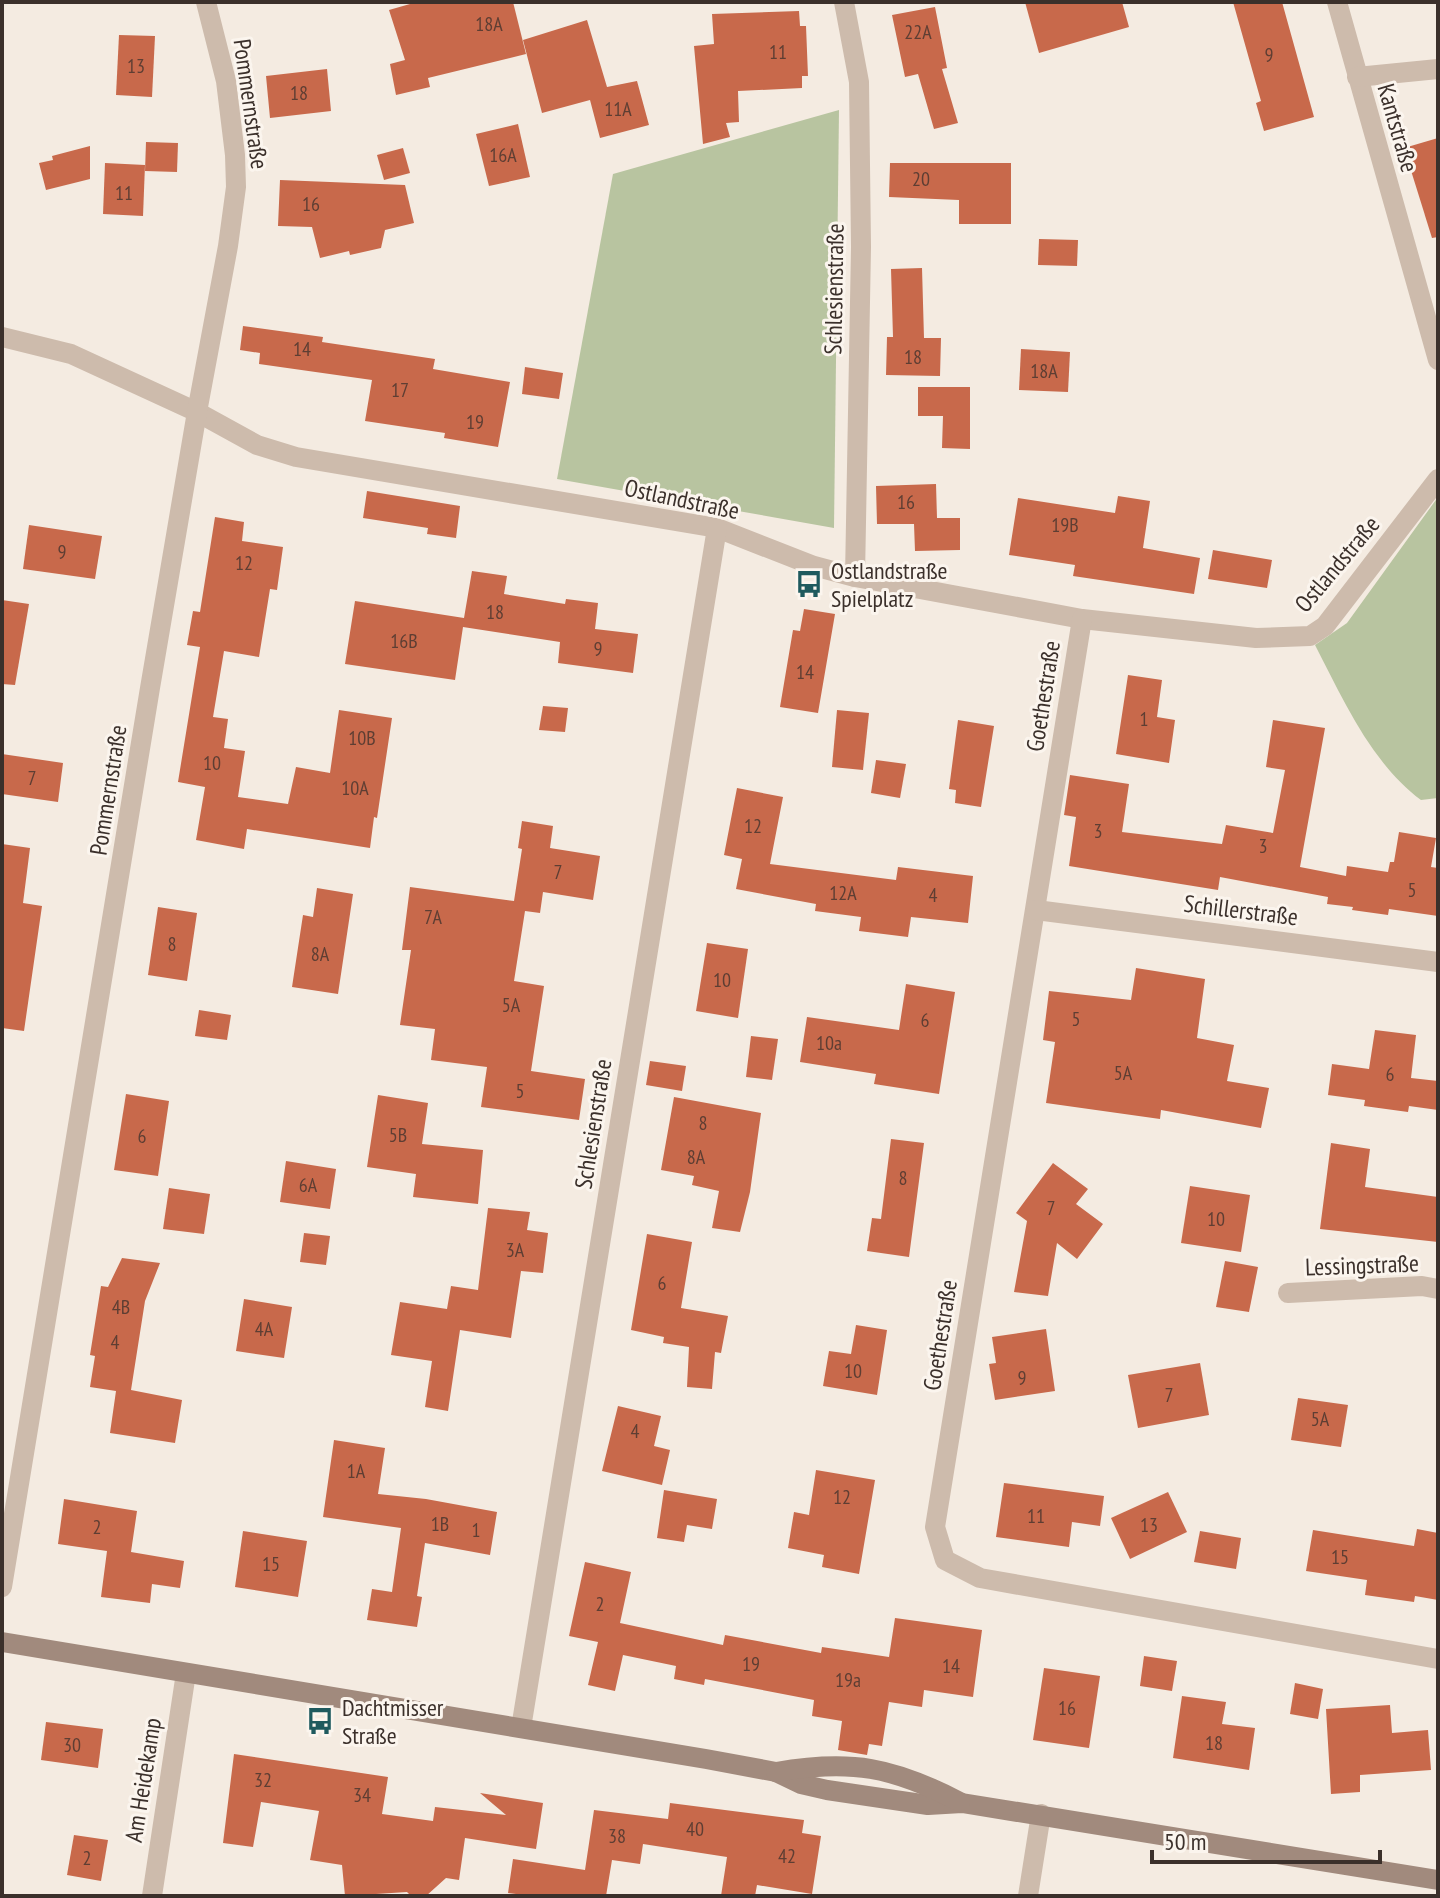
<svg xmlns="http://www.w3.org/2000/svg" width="1440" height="1898" viewBox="0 0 1440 1898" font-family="'PT Sans Narrow',sans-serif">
<rect width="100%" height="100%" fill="#f4ebe1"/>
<g fill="#b8c4a0">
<polygon points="839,110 834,528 557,479 613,174"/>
<path d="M 1438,497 L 1438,798 L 1421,800 C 1371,763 1343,699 1315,645 L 1347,623 Z"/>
</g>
<g fill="#c8694b">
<polygon points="417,2 513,2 526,54 428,78 430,87 396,95 390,64 405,60 389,10"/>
<polygon points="1025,2 1122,2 1129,27 1039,53"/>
<polygon points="1233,2 1282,2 1314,117 1264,131 1256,103 1261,101"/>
<polygon points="935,7 947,68 942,69 958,123 934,129 918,74 905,77 892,15"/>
<polygon points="799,11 800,26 806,26 808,76 802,76 802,88 738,91 739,122 726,123 730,137 703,144 694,46 714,44 712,14"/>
<polygon points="587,20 607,87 637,81 649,125 600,138 590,100 542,113 523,40"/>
<polygon points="119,35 155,36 152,97 116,95"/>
<polygon points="327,69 331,111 270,118 266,76"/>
<polygon points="518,124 530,177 489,186 476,134"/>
<polygon points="1438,138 1438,237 1432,238 1404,148"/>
<polygon points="146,142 178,143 177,172 145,171"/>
<polygon points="90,146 90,179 46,190 39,163 53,160 52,156"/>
<polygon points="403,148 410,173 384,180 377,155"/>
<polygon points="105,163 145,165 143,216 103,214"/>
<polygon points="890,163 1011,163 1011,224 959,224 959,200 889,197"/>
<polygon points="280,180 405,185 414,223 385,230 381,248 350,255 349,251 320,258 312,227 278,226"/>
<polygon points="1039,239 1078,240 1077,266 1038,265"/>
<polygon points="922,268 924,338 941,338 940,376 886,375 887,337 893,337 891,269"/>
<polygon points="243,326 323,337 322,342 435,359 433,369 510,382 498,447 444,438 445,433 365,421 372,380 259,364 260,353 240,350"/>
<polygon points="1021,349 1070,352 1068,392 1019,390"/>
<polygon points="525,367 563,373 559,399 522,394"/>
<polygon points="918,387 970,387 970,449 942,448 943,416 918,416"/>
<polygon points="936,484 937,518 960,518 960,550 915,551 914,524 877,524 876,486"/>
<polygon points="367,491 460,506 456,538 427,534 428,528 363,518"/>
<polygon points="1118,496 1150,501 1143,548 1200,558 1194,594 1073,576 1075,565 1009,555 1018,498 1115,513"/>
<polygon points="215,517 244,522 242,541 283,547 277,590 270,589 259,657 224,651 213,717 228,719 224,748 245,751 238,797 288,804 296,767 330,773 339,710 392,718 377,818 374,817 370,848 247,829 244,849 196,840 205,787 178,782 200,647 187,645 193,611 200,612"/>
<polygon points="29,525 102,536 95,579 23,569"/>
<polygon points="1213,550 1272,560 1267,588 1208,579"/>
<polygon points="472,571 507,576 504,594 565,604 566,599 598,603 595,629 638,634 633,673 558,663 560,642 463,627 455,680 345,664 355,601 464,618"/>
<polygon points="2,600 29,604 15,685 2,684"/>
<polygon points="804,609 835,614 818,713 780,707 793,630 800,631"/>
<polygon points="1128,675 1162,680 1157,717 1175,720 1169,763 1116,754"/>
<polygon points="543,706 568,708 565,732 539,730"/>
<polygon points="837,710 869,713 863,770 832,767"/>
<polygon points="958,720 994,726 981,807 955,803 956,790 949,789"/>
<polygon points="1273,720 1325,728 1300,867 1346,876 1347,866 1388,872 1390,862 1394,862 1399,832 1436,838 1431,867 1438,868 1438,916 1389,909 1388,915 1352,910 1353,907 1327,904 1328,897 1220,877 1218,890 1069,866 1076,817 1064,815 1070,775 1129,784 1122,832 1222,844 1226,825 1273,833 1285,770 1266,767"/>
<polygon points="2,754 63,763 58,802 2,794"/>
<polygon points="876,760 906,764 900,798 871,793"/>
<polygon points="737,788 783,797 770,864 896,880 898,867 973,876 968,923 911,917 908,937 859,931 861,917 815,911 816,904 736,889 742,859 724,855"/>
<polygon points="522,821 553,826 550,848 600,856 593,900 543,892 540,913 525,911 514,981 544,986 531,1071 585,1079 579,1120 481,1107 487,1067 431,1060 435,1029 400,1025 411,950 402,950 410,887 514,901 522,849 518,848"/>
<polygon points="2,844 30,848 23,903 42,906 24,1031 2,1028"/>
<polygon points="317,888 353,894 338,994 292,987 303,915 313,917"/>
<polygon points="158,907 197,913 187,981 148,975"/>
<polygon points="707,943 748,949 738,1018 696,1011"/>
<polygon points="1136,968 1205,979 1197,1038 1234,1045 1227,1081 1269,1088 1261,1128 1161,1110 1160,1119 1046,1103 1055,1042 1043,1040 1049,991 1131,1000"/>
<polygon points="906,984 955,992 939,1094 874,1084 876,1074 800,1062 807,1017 899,1030"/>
<polygon points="199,1010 231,1015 227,1040 195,1036"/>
<polygon points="1375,1030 1416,1035 1411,1078 1438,1081 1438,1110 1409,1106 1408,1112 1364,1106 1365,1100 1328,1095 1332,1064 1369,1069"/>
<polygon points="751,1036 778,1039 772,1080 746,1077"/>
<polygon points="650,1061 686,1066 682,1091 646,1085"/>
<polygon points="126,1094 169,1101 158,1176 114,1170"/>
<polygon points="378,1095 428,1103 422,1144 483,1150 478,1204 413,1197 416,1174 367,1167"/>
<polygon points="674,1097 761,1113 750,1192 740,1232 712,1228 719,1191 692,1185 694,1176 661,1170"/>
<polygon points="891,1139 924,1143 909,1257 867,1251 872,1218 881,1219"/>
<polygon points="1331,1143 1370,1149 1365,1187 1438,1197 1438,1242 1320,1229"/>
<polygon points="286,1161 336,1169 330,1209 280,1202"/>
<polygon points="1053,1163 1088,1189 1076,1204 1103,1224 1077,1259 1057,1243 1048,1296 1014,1292 1027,1221 1016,1213"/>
<polygon points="1190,1186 1250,1195 1241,1252 1181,1243"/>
<polygon points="169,1188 210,1194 204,1234 163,1229"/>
<polygon points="488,1208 530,1212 527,1230 548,1233 543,1273 521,1271 511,1338 460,1330 448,1411 425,1407 432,1361 391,1355 400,1302 447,1309 451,1286 478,1290"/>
<polygon points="304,1233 330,1236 326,1265 300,1262"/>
<polygon points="647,1234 692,1242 681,1308 728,1316 721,1353 715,1352 712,1389 687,1387 689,1347 663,1343 664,1337 631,1330"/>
<polygon points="122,1258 160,1263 145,1301 131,1390 182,1400 175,1443 110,1433 116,1391 90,1387 95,1356 90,1355 101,1286 108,1287"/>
<polygon points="1225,1261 1258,1267 1249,1312 1216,1307"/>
<polygon points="244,1299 292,1307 284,1358 236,1351"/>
<polygon points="856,1325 887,1330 877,1395 823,1386 829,1351 851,1354"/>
<polygon points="1046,1329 1055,1391 995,1400 989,1364 996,1363 992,1337"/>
<polygon points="1200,1363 1209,1415 1138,1428 1128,1375"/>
<polygon points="1298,1398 1348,1405 1341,1447 1291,1440"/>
<polygon points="618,1406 661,1416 654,1446 670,1450 662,1485 602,1471"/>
<polygon points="334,1440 385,1448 378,1494 426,1499 497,1512 490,1555 425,1543 417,1596 422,1597 417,1627 367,1620 372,1589 392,1592 401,1528 323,1517"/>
<polygon points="816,1470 875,1480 859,1574 822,1567 824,1555 788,1548 794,1512 809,1515"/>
<polygon points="1004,1483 1104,1496 1100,1526 1072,1522 1069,1547 996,1537"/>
<polygon points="664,1490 717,1499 712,1529 687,1525 684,1542 657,1538"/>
<polygon points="1168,1492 1187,1532 1130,1559 1111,1518"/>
<polygon points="64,1499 137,1511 131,1552 184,1561 180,1588 152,1584 150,1603 101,1597 107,1551 58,1544"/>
<polygon points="1417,1529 1438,1533 1438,1600 1415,1596 1414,1602 1365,1595 1367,1580 1306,1571 1313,1530 1414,1546"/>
<polygon points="243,1531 307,1541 298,1597 235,1587"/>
<polygon points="1200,1531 1241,1538 1236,1569 1194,1562"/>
<polygon points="585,1562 631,1572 620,1623 723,1645 725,1635 821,1653 822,1647 889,1657 895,1618 982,1630 973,1697 924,1690 922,1707 889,1702 882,1746 869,1744 867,1755 838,1750 842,1721 812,1716 814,1700 705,1679 704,1685 674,1679 676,1666 623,1655 615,1691 588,1685 598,1642 569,1636"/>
<polygon points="1144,1656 1177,1661 1172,1691 1140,1686"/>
<polygon points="1044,1668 1100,1676 1089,1748 1033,1740"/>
<polygon points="1295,1683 1323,1689 1318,1719 1290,1714"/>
<polygon points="1182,1696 1226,1702 1222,1724 1255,1728 1249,1770 1173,1758"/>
<polygon points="1390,1705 1392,1733 1428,1730 1431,1770 1360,1775 1360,1792 1331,1794 1326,1709"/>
<polygon points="46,1722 103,1729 98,1768 41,1760"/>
<polygon points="234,1754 388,1777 382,1814 433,1821 435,1807 506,1815 480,1793 543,1803 536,1849 465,1838 459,1880 446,1878 426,1896 411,1896 407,1892 345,1896 342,1865 310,1860 319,1811 261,1802 253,1847 223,1843"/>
<polygon points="670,1803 804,1820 802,1833 821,1836 812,1894 757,1885 755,1896 721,1896 727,1857 643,1844 640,1864 612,1860 606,1896 532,1896 508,1893 513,1859 585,1870 594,1810 668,1819"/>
<polygon points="74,1835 108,1840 101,1881 67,1875"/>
</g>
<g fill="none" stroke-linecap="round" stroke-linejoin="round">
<g stroke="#cdbbac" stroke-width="20">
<polyline points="844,2 859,82 861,247 855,577"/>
<polyline points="1337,2 1438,360"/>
<polyline points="1357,77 1438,69"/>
<polyline points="2,337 71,354 197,412 257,445 296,457 717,528 814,566 855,577 1082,619 1256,638 1310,636 1325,626 1438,479"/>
<polyline points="1082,619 935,1527 945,1560 980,1578 1438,1659"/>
<polyline points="1036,910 1438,962"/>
<polyline points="1288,1293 1422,1286 1438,1289"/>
<polyline points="2,1587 150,688 197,412 228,246 236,187 235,155 226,81 206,2"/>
<polyline points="521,1728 717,528"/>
<polyline points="152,1896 186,1673"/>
<polyline points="1028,1896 1041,1814"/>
</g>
<g stroke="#a18a7d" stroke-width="20">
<polyline points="2,1642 706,1759 776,1772 801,1784 827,1790 928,1805 962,1803 1438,1880"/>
<path d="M 776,1772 C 851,1759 893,1767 960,1802"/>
</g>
</g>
<defs>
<g id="bus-bare" transform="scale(2.16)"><path d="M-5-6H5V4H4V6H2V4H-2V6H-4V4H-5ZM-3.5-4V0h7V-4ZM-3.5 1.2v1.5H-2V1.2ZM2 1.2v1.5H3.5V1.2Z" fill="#1f5a5e" stroke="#fbf5ee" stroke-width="2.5" paint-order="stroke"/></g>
</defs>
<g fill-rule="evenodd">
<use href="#bus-bare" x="809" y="584"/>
<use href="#bus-bare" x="320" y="1721"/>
</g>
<g text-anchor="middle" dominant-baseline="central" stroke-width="6" stroke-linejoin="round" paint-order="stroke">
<g font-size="20" fill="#5e3e33">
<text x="489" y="24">18A</text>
<text x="918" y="32">22A</text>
<text x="778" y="52">11</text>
<text x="1269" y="55">9</text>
<text x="136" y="66">13</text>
<text x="299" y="93">18</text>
<text x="618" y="109">11A</text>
<text x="503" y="155">16A</text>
<text x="921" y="179">20</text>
<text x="124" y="193">11</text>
<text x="311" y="204">16</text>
<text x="302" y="349">14</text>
<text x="913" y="357">18</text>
<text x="1044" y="371">18A</text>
<text x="400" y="390">17</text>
<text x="475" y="422">19</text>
<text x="906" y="502">16</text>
<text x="1065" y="525">19B</text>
<text x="62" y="552">9</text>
<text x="244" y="563">12</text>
<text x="495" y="612">18</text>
<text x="404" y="641">16B</text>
<text x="598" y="649">9</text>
<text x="805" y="672">14</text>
<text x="1144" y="719">1</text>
<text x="362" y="738">10B</text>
<text x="212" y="763">10</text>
<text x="32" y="778">7</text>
<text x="355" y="788">10A</text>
<text x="753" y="826">12</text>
<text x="1098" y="831">3</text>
<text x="1263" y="846">3</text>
<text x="558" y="872">7</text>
<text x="1412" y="890">5</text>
<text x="843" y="893">12A</text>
<text x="933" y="895">4</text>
<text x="433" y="917">7A</text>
<text x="172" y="944">8</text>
<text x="320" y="954">8A</text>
<text x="722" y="980">10</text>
<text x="511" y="1005">5A</text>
<text x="1076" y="1019">5</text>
<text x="925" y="1020">6</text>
<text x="829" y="1043">10a</text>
<text x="1123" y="1073">5A</text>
<text x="1390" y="1074">6</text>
<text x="520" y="1091">5</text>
<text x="703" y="1123">8</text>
<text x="398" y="1135">5B</text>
<text x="142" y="1136">6</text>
<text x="696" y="1157">8A</text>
<text x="903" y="1178">8</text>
<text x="308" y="1185">6A</text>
<text x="1051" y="1208">7</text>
<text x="1216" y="1219">10</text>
<text x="515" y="1250">3A</text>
<text x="662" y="1283">6</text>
<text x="121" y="1307">4B</text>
<text x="264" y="1329">4A</text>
<text x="115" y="1342">4</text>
<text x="853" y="1371">10</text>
<text x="1022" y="1378">9</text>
<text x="1169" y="1395">7</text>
<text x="1320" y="1419">5A</text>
<text x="635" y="1431">4</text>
<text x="356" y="1471">1A</text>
<text x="842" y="1497">12</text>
<text x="1036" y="1516">11</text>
<text x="440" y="1524">1B</text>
<text x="1149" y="1525">13</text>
<text x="97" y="1527">2</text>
<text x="476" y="1530">1</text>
<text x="1340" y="1557">15</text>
<text x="271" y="1564">15</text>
<text x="600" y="1604">2</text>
<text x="751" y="1664">19</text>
<text x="951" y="1666">14</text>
<text x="848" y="1680">19a</text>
<text x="1067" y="1708">16</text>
<text x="1214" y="1743">18</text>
<text x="72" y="1745">30</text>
<text x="263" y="1780">32</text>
<text x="362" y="1795">34</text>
<text x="695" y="1829">40</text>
<text x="617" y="1836">38</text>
<text x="787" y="1856">42</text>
<text x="87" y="1858">2</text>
</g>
<g font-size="24" fill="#3b302b" stroke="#fbf5ee">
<text transform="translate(251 104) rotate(82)">Pommernstraße</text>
<text transform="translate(1398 128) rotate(74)">Kantstraße</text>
<text transform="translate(834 289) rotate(-89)">Schlesienstraße</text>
<text transform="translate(682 499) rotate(12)">Ostlandstraße</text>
<text transform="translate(1337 564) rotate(-50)">Ostlandstraße</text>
<text transform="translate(1043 696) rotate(-81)">Goethestraße</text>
<text transform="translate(108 790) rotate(-81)">Pommernstraße</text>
<text transform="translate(1241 910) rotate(7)">Schillerstraße</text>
<text transform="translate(593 1124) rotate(-81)">Schlesienstraße</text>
<text transform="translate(1362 1265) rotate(-2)">Lessingstraße</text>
<text transform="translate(940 1335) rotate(-81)">Goethestraße</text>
<text transform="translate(143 1780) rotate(-81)">Am Heidekamp</text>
</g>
<g font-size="24" fill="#3b302b" stroke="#fbf5ee" text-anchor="start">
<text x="831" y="570">Ostlandstraße<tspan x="831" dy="28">Spielplatz</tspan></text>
<text x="342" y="1707">Dachtmisser<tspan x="342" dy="28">Straße</tspan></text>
</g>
</g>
<rect width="1440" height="1898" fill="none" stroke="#3b302b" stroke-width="8"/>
<path d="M1152 1850v12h228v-12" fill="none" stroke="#3b302b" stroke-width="4"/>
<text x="1164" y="1850" font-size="24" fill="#3b302b" stroke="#fbf5ee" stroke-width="6" paint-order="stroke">50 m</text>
</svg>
